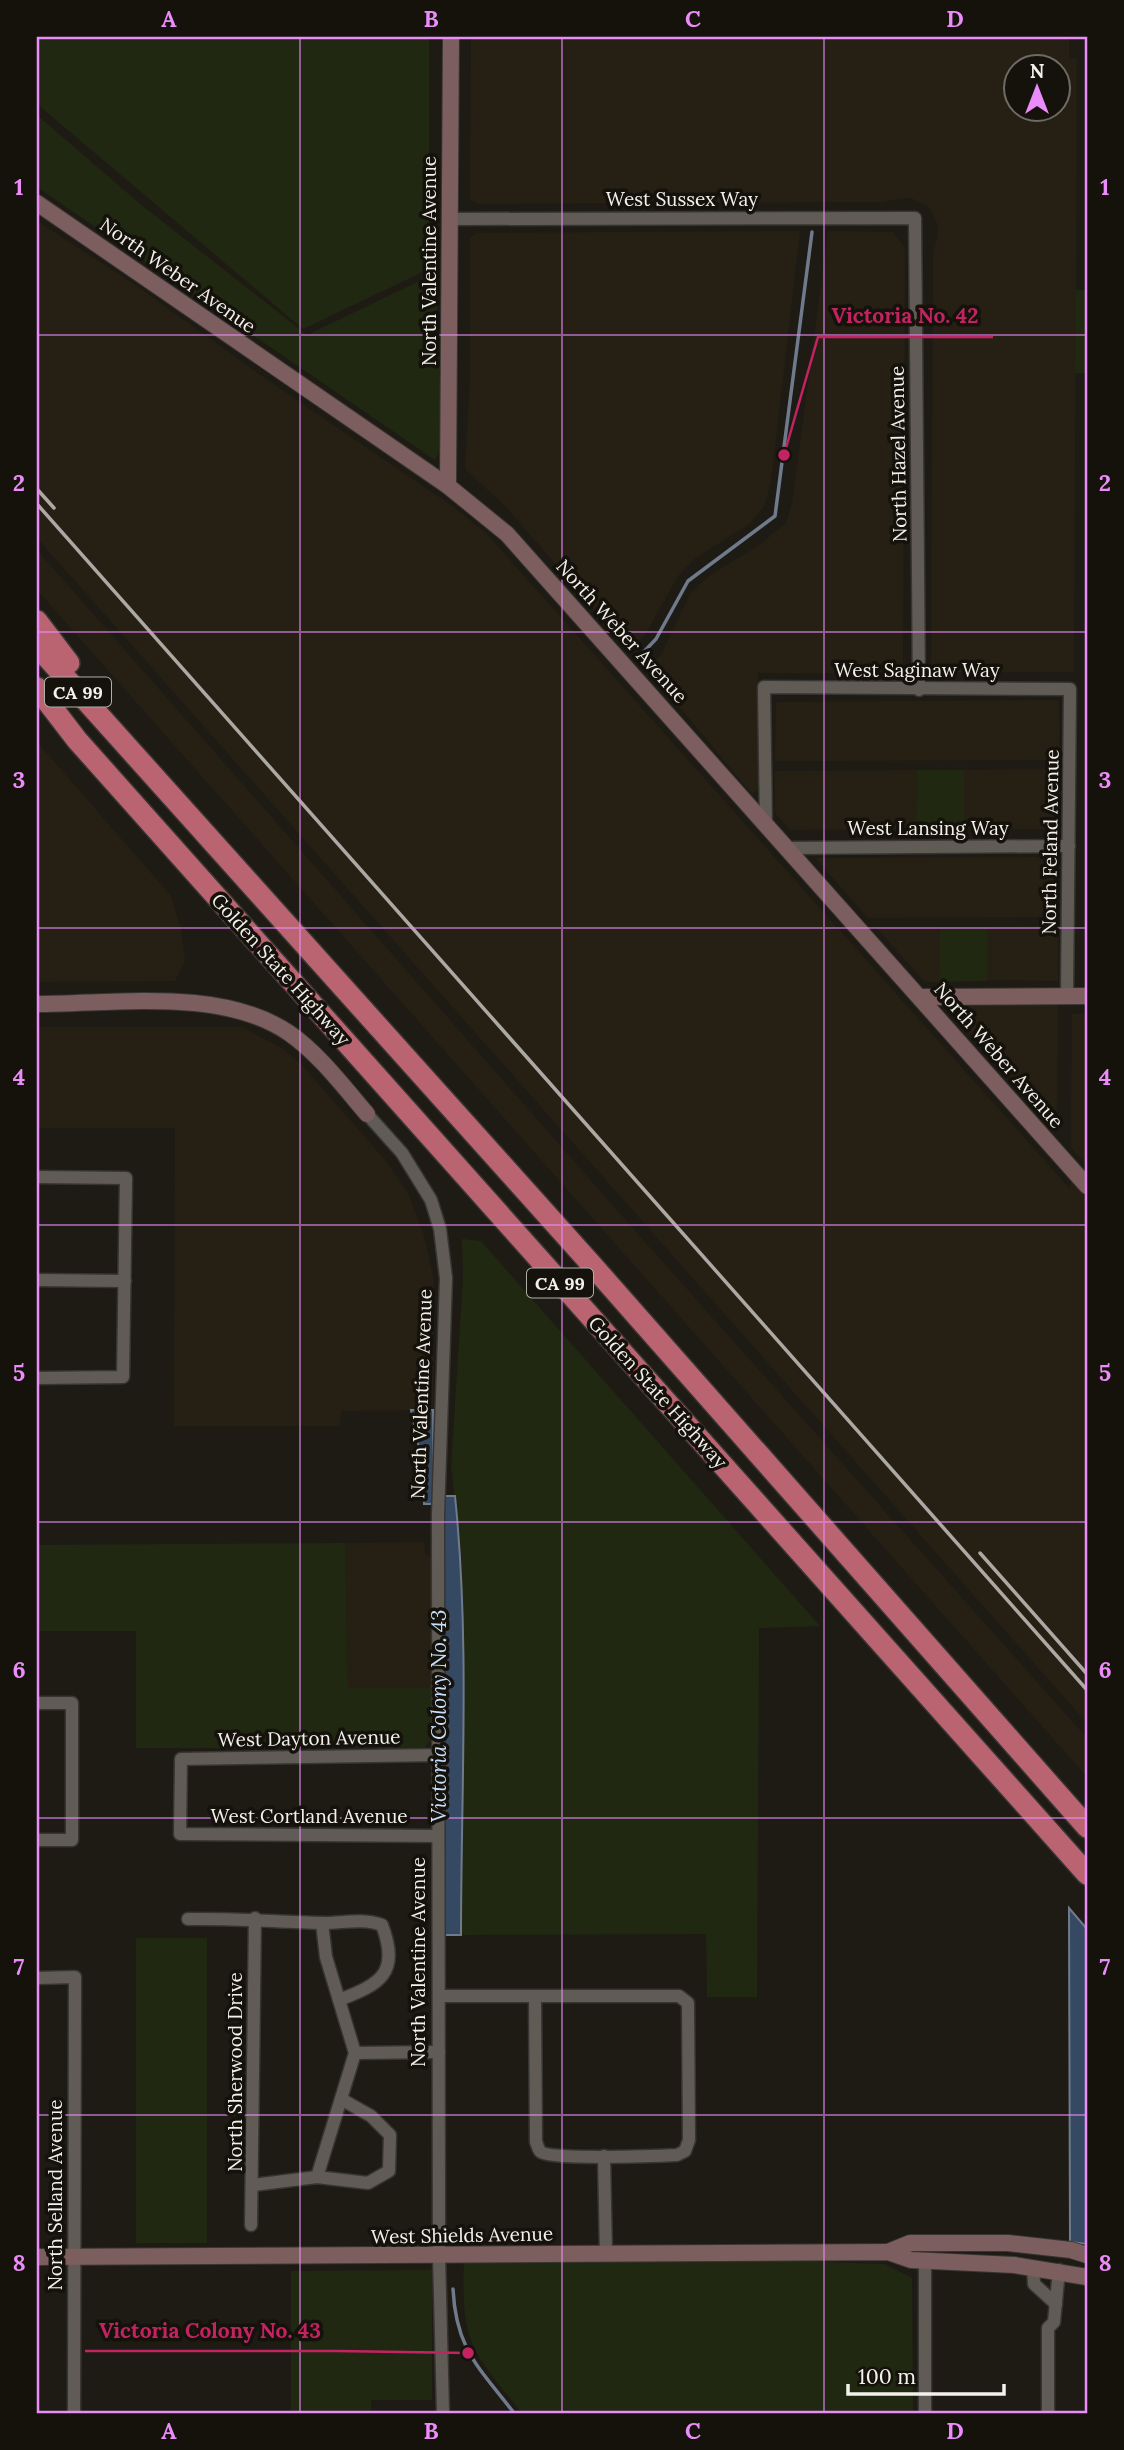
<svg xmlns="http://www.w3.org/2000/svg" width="1124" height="2450" viewBox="0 0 1124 2450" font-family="Lora,serif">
<rect width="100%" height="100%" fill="#1e1b15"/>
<g fill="#262014" fill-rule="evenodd">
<path d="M 471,37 L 1069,37 L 1069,59 L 1077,59 L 1074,672 L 941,672 L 931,664 L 933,254 L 938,235 L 938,225 L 929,207 L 911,198 L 902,198 L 883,202 L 477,204 L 470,198 ZM 1016,66 L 1058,66 L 1058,108 L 1016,108 Z"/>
<polygon points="37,221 138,287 269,381 452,506 486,533 1070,1189 1071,1169 1087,1187 1087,1723 37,538"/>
<polygon points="800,231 771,482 764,507 749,524 694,559 678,576 645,635 629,648 505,506 465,469 470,375 470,239 476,233"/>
<polygon points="828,231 893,232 905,248 903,664 894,673 758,673 758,789 752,794 646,667 661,655 690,594 710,575 758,546 786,523 792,504"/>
<polygon points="37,550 637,1233 1087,1738 1087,1777 37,590"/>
<polygon points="1059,700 1059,760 775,761 776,702"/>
<polygon points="37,742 171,896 181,930 185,961 175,981 37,982"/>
<polygon points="1059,769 1059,829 964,829 964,770"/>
<polygon points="917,770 916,829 790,830 775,813 775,771"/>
<polygon points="1059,857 1058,917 868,918 815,858"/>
<polygon points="1058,926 1058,981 987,980 987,927"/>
<polygon points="876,927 940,927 939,982 925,982"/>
<polygon points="941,1000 1058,1000 1057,1131"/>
<polygon points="1072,1014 1087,1014 1087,1165 1071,1147"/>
<polygon points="37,1027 242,1027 283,1049 302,1065 385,1160 409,1195 424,1236 434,1280 433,1410 341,1411 340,1426 174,1426 175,1128 37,1128"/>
<polygon points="424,1542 425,1554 432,1557 433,1688 348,1688 345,1543"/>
</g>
<g fill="#212812">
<polygon points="37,37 429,37 429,269 303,329 37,104"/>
<polygon points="37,115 139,203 307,335 436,273 442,446 435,460 37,187"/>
<polygon points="1076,290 1087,290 1087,373 1075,373"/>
<polygon points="917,770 964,770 964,829 916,829"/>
<polygon points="940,927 987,927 987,981 939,982"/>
<polygon points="462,1239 481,1241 820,1626 759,1628 757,1997 707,1997 706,1934 461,1935 462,1629 458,1529 451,1466 463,1279"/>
<polygon points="345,1543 348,1688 433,1688 433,1736 425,1748 136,1748 136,1631 37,1631 37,1545"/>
<rect x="136" y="1938" width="71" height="305"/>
<path d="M 464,2260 L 758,2260 L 885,2264 L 912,2278 L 913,2413 L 522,2413 C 471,2350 461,2344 464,2260 Z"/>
<polygon points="432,2270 432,2400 371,2400 371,2413 291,2413 291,2271"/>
</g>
<g fill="#364962" stroke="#6f7b8c" stroke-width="2">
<polygon points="411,1410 433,1410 434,1504 424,1504 424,1472"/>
<path d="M 443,1496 L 455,1496 C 470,1641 461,1790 461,1935 L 444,1935 Z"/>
<polygon points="1069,1908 1087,1929 1087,2244 1070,2242"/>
</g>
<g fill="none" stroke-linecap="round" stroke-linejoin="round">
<g stroke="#6f7b8c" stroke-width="3.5">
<polyline points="638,658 656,639 688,581 775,516 812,232"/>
<path d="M 453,2289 C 456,2350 479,2367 514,2413"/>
</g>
<g stroke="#373532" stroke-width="15">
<g id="street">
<polyline points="450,219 915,218 919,690"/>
<polyline points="766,825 764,687 1070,689 1067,996"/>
<polyline points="787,848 1069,846"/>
<polyline points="367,1114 402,1153 431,1200 440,1229 446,1278 438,1515 439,2256 443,2413"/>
<polyline points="37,1177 126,1178 123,1377 37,1378"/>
<polyline points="37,1280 125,1281"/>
<polyline points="37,1703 72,1703 72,1840 37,1840"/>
<polyline points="438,1755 181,1759 180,1834 438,1836"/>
<path d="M 188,1919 C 233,1918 278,1922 323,1923 C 343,1923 363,1918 382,1925 C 400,1973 381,1984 339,2000"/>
<polyline points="37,1978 75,1977 74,2413"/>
<path d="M 439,1996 L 679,1996 L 688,2003 L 689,2140 L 685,2151 L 677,2155 C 658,2156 549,2160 541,2152 C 538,2150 538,2146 536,2142 L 535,1996"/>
<polyline points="355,2053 439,2052"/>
<polyline points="604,2156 606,2254"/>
<polyline points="317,2177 355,2053 326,1957 322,1923"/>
<polyline points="253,2185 317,2177 368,2183 389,2171 390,2135 371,2116 341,2099"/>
<polyline points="251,2225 255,1918"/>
<polyline points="925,2260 925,2413"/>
<polyline points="1033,2267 1034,2284 1056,2304"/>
<polyline points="1048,2413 1048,2328 1054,2322 1059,2270"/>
</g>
</g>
<g stroke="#373532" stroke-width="18">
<g id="secondary">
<polyline points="37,203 448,486 507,534 1087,1186"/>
<polyline points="448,486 451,37"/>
<polyline points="920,997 1087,996"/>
<path d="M 37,1004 C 116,1004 221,987 289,1033 C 319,1054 343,1086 367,1114"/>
<polyline points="888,2252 910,2243 1008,2243 1071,2250 1087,2255"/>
<polyline points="37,2257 888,2252 911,2260 1014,2265 1087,2277"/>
</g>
</g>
<g stroke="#373532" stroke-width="24">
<g id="highway">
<polyline points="37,621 69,663"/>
<polyline points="37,646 592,1265 1087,1827"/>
<polyline points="37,688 77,740 1087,1874"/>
</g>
</g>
<use href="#street" stroke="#605c55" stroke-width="12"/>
<use href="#secondary" stroke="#7b5e5d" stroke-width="16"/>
<use href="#highway" stroke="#ba6371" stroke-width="21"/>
<g stroke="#aca9a4" stroke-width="3.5">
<polyline points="37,489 54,508"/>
<polyline points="37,504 1087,1690"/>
<polyline points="980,1553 1087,1674"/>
</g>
</g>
<path fill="none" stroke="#ec8cfb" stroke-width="2" stroke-opacity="0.55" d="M 300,37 L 300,2413M 562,37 L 562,2413M 824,37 L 824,2413M 37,335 L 1087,335M 37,632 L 1087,632M 37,928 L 1087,928M 37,1225 L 1087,1225M 37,1522 L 1087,1522M 37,1818 L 1087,1818M 37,2115 L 1087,2115"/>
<g text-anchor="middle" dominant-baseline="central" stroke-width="7" stroke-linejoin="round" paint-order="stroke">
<g fill="#15120c" stroke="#b1aeaa" stroke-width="2">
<rect x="45" y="677.5" width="66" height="29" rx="5"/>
<rect x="527" y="1268.5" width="66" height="29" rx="5"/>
</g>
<g font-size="18" font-weight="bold" fill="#f4f1ed">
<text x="78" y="692">CA 99</text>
<text x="560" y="1283">CA 99</text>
</g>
<g font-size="19" fill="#f4f1ed" stroke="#15120c">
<text x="682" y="199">West Sussex Way</text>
<text transform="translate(429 261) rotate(-90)">North Valentine Avenue</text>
<text transform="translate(178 275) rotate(35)">North Weber Avenue</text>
<text transform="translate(898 454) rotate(-91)">North Hazel Avenue</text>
<text transform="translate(622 631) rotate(48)">North Weber Avenue</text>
<text x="917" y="670">West Saginaw Way</text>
<text x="928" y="828">West Lansing Way</text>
<text transform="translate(1050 842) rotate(-89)">North Feland Avenue</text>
<text transform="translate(281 969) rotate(48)">Golden State Highway</text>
<text transform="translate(999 1055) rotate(49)">North Weber Avenue</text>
<text transform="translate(658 1392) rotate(48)">Golden State Highway</text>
<text transform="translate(421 1394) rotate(-88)">North Valentine Avenue</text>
<text transform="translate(309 1738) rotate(-1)">West Dayton Avenue</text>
<text x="309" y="1816">West Cortland Avenue</text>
<text transform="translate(418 1962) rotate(-90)">North Valentine Avenue</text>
<text transform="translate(235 2072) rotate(-90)">North Sherwood Drive</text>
<text transform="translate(55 2195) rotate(-90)">North Selland Avenue</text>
<text transform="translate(462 2235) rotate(-1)">West Shields Avenue</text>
</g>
<g font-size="21" font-style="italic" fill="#c8dffc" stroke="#15120c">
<text transform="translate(438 1716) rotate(-90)">Victoria Colony No. 43</text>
</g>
</g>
<path fill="none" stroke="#c42362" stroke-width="2.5" d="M784 455L818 337H993M468 2353L336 2351H85"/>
<g fill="#c42362" stroke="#15120c" stroke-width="2.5">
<circle cx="784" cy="455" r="7"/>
<circle cx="468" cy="2353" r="7"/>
</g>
<g font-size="21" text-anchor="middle" font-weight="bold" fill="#c42362" stroke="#15120c" stroke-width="7" stroke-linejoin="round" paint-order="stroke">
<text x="905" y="323">Victoria No. 42</text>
<text x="210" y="2338">Victoria Colony No. 43</text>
</g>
<rect width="1124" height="2450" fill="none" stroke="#15120c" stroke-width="77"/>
<g transform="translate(1037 88)"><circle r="33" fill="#15120c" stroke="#6e6b66" stroke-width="2"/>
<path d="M0-5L12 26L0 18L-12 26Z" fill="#ec8cfb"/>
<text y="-10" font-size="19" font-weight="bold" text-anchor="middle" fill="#f4f1ed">N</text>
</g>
<path d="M848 2384v10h156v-10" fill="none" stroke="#f4f1ed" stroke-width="3.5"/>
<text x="858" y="2384" font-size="21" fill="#f4f1ed" stroke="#15120c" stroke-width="5" paint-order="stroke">100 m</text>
<rect x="38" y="38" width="1048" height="2374" fill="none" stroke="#ec8cfb" stroke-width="2.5"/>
<g font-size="23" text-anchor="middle" font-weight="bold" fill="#ec8cfb">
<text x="169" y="27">A</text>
<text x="431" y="27">B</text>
<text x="693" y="27">C</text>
<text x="955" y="27">D</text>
<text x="19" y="195">1</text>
<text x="1105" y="195">1</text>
<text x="19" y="491">2</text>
<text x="1105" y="491">2</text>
<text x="19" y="788">3</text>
<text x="1105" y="788">3</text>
<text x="19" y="1085">4</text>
<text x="1105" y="1085">4</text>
<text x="19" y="1381">5</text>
<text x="1105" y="1381">5</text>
<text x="19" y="1678">6</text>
<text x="1105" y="1678">6</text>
<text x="19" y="1975">7</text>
<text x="1105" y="1975">7</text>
<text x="19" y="2271">8</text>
<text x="1105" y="2271">8</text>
<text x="169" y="2439">A</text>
<text x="431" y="2439">B</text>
<text x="693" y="2439">C</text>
<text x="955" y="2439">D</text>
</g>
</svg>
